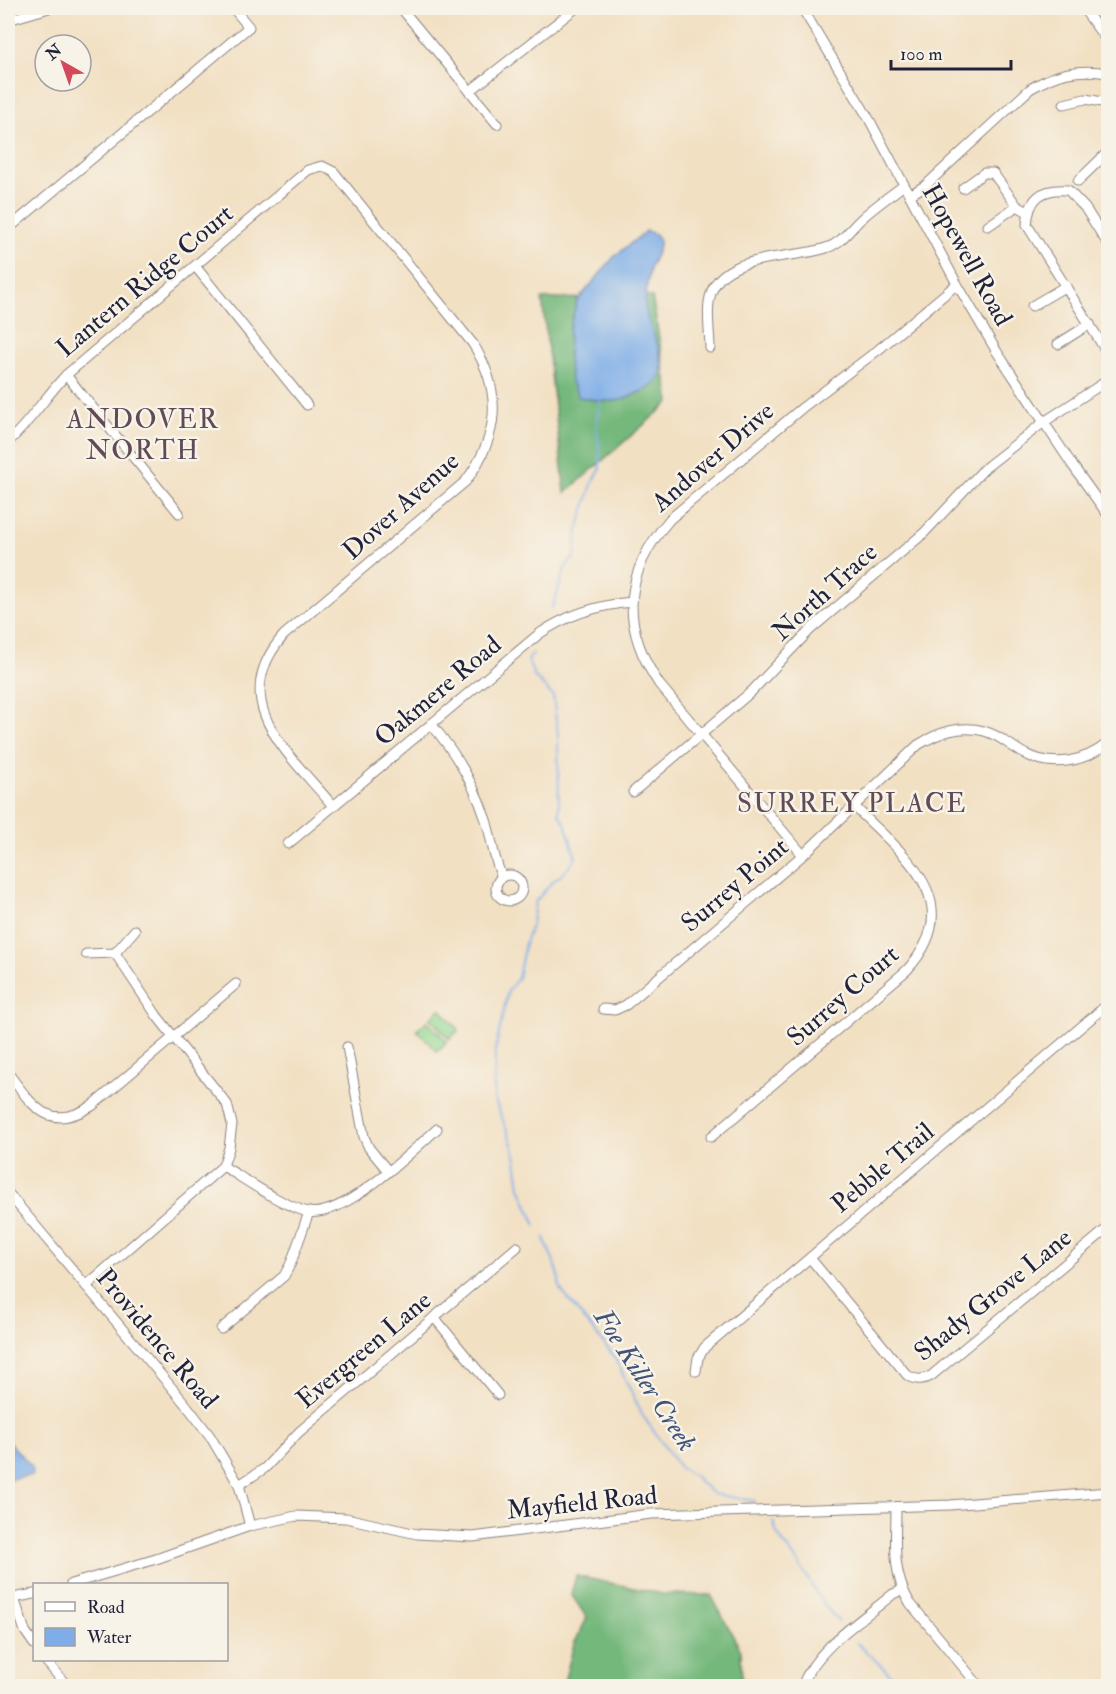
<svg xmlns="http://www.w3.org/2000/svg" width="1116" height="1694" viewBox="0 0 1116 1694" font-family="'IM FELL Double Pica',serif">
<rect width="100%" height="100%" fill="#f7f3e8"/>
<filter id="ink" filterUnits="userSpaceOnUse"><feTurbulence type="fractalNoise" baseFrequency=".0167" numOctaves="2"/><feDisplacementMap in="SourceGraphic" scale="12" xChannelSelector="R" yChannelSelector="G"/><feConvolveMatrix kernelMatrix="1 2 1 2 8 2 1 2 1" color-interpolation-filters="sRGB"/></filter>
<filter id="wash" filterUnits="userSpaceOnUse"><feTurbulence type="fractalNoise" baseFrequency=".008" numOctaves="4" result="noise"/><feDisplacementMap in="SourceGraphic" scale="24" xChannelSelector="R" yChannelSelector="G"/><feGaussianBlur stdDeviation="1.35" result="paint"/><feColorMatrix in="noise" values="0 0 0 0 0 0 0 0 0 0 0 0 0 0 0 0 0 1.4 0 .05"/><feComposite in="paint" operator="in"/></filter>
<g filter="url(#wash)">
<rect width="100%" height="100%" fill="#f2e0c3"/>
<g fill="#91d892" stroke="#5a7d66" stroke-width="1.5">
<polygon points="440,1009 459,1030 449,1039 430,1018"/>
<polygon points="427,1021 447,1042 437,1051 417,1030"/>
</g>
<g fill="#74b87c" stroke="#4b6d5c" stroke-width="1.5">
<polygon points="652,297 670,402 565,493 542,299"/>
<polygon points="576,1576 663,1594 711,1595 741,1651 742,1686 563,1686 574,1644 587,1618 571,1594"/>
</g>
<g fill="#7eade8" stroke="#506892" stroke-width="1.5">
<path d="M 646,231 L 655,234 C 656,237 659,239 659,242 C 660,251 652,260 650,269 C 648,278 646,291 645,301 C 644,333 688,377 638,393 C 632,395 627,399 621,400 C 608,403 592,400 579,397 L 571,382 L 568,357 L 569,330 L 577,301 L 614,257 Z"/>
<polygon points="8,1441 32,1467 32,1475 8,1479"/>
</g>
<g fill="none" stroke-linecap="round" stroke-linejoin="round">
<g stroke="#7eade8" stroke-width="2">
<polyline points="552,608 566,566 575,557 578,529 592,484 600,470 600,452 596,424 600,401"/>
<polyline points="533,653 528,660 534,676 553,696 558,735 559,814 565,823 576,858 564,873 553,881 535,902 532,923 525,943 518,978 508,991 495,1051 494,1098 511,1141 516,1160 520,1187 536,1226"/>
<polyline points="544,1238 558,1272 560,1289 614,1356 643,1416 679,1467 694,1476 713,1494 755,1501"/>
<path d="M 773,1521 C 778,1540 781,1538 791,1553 C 809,1576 817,1601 839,1621"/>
<polyline points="857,1643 893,1677 899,1686"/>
</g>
</g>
</g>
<g filter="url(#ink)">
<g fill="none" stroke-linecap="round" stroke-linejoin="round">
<g stroke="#8a817f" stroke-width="11">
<g id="minor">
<polyline points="401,8 497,124"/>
<polyline points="802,8 869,119 957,284 997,352 1073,466 1108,515"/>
<polyline points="1083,8 1108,42"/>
<polyline points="8,20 49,8"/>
<polyline points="470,91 576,8"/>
<polyline points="1064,104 1085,99 1108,103"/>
<polyline points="1078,181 1108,152"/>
<polyline points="963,188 984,173 993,173 1017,206 1028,212"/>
<path d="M 910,195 L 926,185 L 1030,89 C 1056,73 1078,68 1108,73"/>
<polyline points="988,226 1017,206"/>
<polyline points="8,229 249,27 233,8"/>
<path d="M 1108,244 L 1085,208 L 1068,190 C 1041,188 1029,198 1027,225 L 1108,354"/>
<polyline points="195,266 307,405"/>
<polyline points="1032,306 1066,286"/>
<polyline points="1058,344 1090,324"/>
<path d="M 710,348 C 710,332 706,313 710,297 C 720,252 792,260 826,248 C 842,243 849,230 861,219 C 874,207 890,196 904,185"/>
<polyline points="66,375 179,513"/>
<path d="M 8,442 C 30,422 46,396 66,375 L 308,170 L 322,166 L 334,172 L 473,344 C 503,392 499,436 466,481 L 284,635 C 224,703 290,754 333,806"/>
<path d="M 431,724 C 456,753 474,783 486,820 C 492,839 493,858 502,877"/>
<polyline points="633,792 751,692 811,629 924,533 985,468 1044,422 1108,380"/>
<path d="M 288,844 L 539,634 C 568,614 598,605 632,602"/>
<path d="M 803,855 L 659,684 C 620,625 623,573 670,519 L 802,408 L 878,350 L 957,284"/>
<circle cx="509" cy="888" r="13"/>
<polyline points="86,954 115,953 135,930"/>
<path d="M 603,1009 L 615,1010 L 626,1005 L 803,855 L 918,745 C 939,732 960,725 984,731 C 1000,735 1011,747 1025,754 C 1053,768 1085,762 1108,743"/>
<polyline points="347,1047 364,1137 369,1148 388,1171"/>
<path d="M 8,1073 C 33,1106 48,1133 92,1106 L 236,984"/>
<path d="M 711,1137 L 907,970 C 970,901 902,854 855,807"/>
<path d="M 223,1166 C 246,1180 283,1206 308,1212 C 343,1219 411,1152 437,1129"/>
<polyline points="8,1193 187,1406 210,1436 239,1485 250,1526"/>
<path d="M 810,1258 L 907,1375 C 916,1380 921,1381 931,1376 L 1108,1228"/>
<polyline points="86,1286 223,1166 229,1148 232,1124 227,1104 157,1016 115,953"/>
<polyline points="434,1317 498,1395"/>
<polyline points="221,1329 284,1276 291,1263 309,1212"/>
<polyline points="696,1371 698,1358 705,1347 1108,1004"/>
<polyline points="239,1485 265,1468 299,1432 517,1247"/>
<path d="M 896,1507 C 896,1542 891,1572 910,1603 L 979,1686"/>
<polyline points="71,1584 156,1559 250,1526 296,1516 346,1518 417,1534 473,1537 651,1514 950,1505 1108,1492"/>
<polyline points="14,1598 25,1631 34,1644"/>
<polyline points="8,1599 34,1594"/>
<polyline points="45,1660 67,1686"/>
<path d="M 802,1686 C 817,1647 861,1621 893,1594 L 902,1590"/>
</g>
</g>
<use href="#minor" stroke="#fff" stroke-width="9"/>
</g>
</g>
<g text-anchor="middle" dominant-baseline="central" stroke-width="5" stroke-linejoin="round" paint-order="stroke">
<g font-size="26" fill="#22223b" stroke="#f7f3e8">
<text transform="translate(967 255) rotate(61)">Hopewell Road</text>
<text transform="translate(145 281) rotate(-40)">Lantern Ridge Court</text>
<text transform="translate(713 457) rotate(-41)">Andover Drive</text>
<text transform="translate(401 506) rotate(-42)">Dover Avenue</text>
<text transform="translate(825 592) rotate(-42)">North Trace</text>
<text transform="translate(438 691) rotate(-40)">Oakmere Road</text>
<text transform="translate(735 885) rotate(-40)">Surrey Point</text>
<text transform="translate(843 996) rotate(-41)">Surrey Court</text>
<text transform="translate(883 1168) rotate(-40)">Pebble Trail</text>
<text transform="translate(993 1295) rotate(-39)">Shady Grove Lane</text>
<text transform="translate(157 1339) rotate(50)">Providence Road</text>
<text transform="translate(364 1350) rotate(-40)">Evergreen Lane</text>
<text transform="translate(582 1503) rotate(-6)">Mayfield Road</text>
</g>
<g font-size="27" letter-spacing="1.5" fill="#614b57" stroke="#f7f3e8">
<text x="143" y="419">ANDOVER<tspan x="143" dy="31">NORTH</tspan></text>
<text x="852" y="803">SURREY PLACE</text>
</g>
<g font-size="27" font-style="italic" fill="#425378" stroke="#f7f3e8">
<text transform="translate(645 1380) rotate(57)">Foe Killer Creek</text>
</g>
</g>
<rect width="1116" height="1694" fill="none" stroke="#f7f3e8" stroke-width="30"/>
<rect x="33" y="1583" width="195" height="78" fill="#f7f3e8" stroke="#a29fa3" stroke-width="1.5"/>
<rect x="45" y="1602" width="30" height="9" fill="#ffffff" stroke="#a29fa3" stroke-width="1.5"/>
<text x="87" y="1613" font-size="18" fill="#22223b">Road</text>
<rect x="45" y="1628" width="30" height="18" fill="#7eade8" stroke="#a29fa3" stroke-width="1.5"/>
<text x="87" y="1643" font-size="18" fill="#22223b">Water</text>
<g transform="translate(63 63) rotate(320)"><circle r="28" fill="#f7f3e8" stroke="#a29fa3" stroke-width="1.5"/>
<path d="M0-4.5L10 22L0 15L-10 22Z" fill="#d1495b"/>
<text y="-9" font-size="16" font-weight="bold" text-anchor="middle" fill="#22223b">N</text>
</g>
<path d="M891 60v9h120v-9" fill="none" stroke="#22223b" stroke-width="3"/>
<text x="900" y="60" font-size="18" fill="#22223b" stroke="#f7f3e8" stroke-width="4.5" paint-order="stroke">100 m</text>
</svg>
